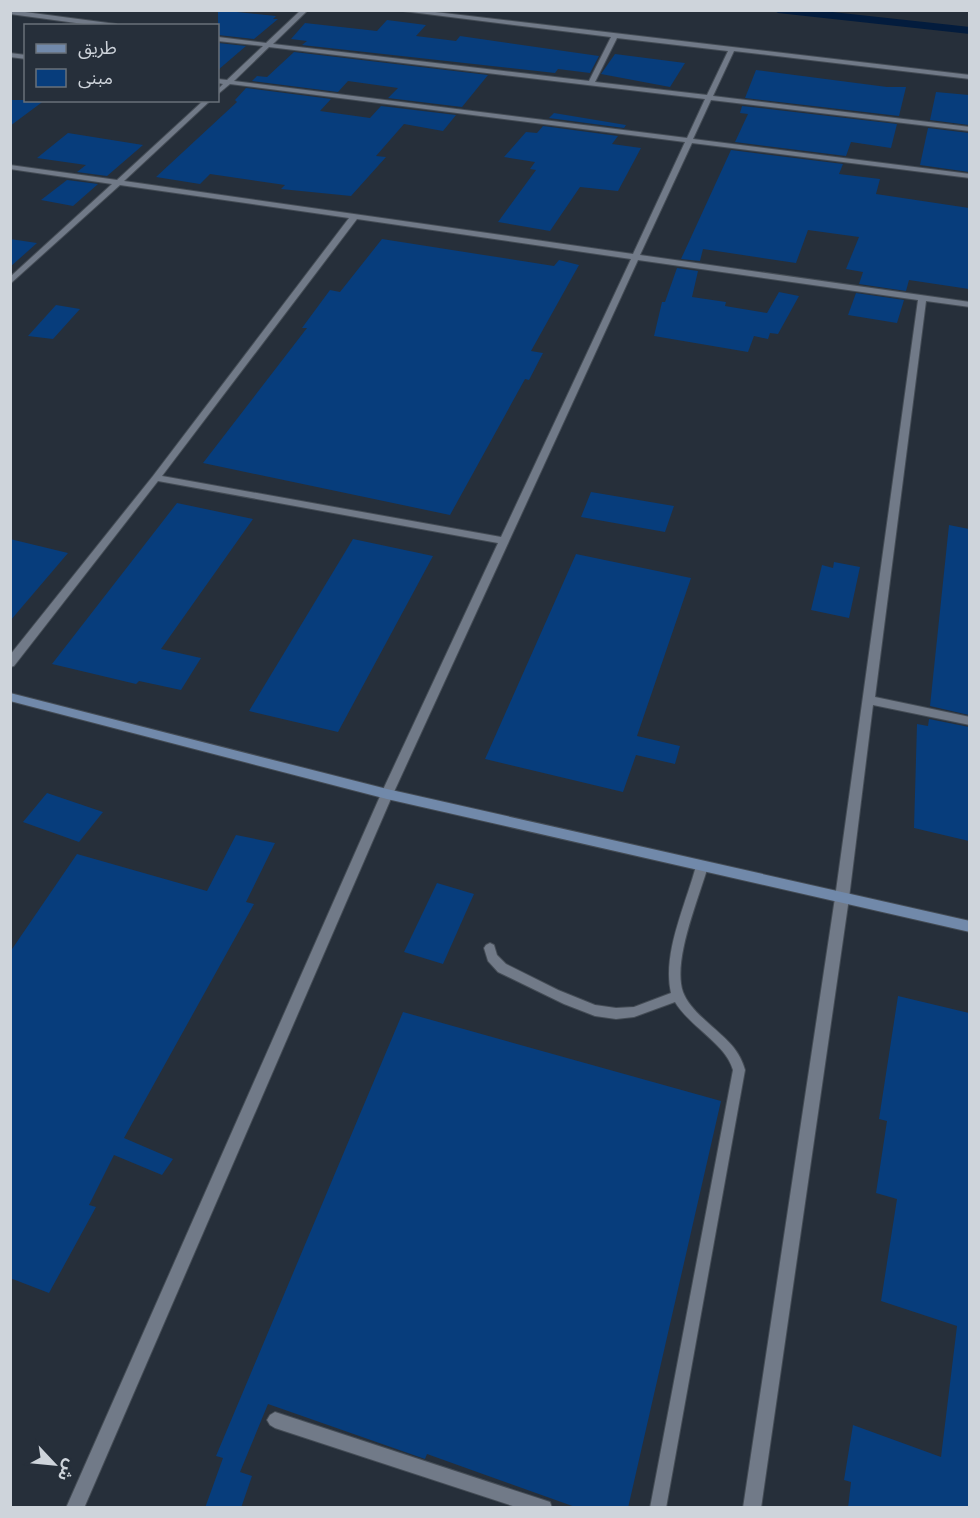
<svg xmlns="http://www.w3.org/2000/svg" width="980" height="1518" viewBox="0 0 980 1518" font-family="Arial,'Noto Sans Arabic',sans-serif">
<rect width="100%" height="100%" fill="#262f3a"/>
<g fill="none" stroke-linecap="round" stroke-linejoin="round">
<polygon fill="#031c3d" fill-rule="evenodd" points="773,10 814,10 970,27 970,34 778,13"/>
</g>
<g fill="#073d7c">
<polygon points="218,10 276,16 273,19 278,19 254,39 218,35"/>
<polygon points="387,20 426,25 416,36 456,41 460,36 599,56 590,73 558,69 555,73 302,45 307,41 291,39 305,23 377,31"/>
<polygon points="218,43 246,46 218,70"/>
<polygon points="294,52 488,75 462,107 388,98 398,88 348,81 338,92 252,81 257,76 267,77"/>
<polygon points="615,54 685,63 670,87 601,74"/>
<polygon points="756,70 887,87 906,87 899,116 745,98"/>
<polygon points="246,88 331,99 320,111 370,118 381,106 456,115 443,131 404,124 376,156 386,157 351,196 281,189 285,185 210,174 200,184 156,177 237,102 235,100"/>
<polygon points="936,92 969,95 969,125 930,120"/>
<polygon points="10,100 45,100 10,126"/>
<polygon points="742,106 897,124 891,148 851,142 846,156 735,142 748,114 740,113"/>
<polygon points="554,113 626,125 624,128 549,118"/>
<polygon points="543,126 618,136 612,144 641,148 618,191 580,187 550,231 498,222 536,170 530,169 535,162 504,157 526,132 537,133"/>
<polygon points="928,128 969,133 969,172 920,165"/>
<polygon points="68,133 143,145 107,176 77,172 86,165 37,158"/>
<polygon points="731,150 843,164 839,174 880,179 876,194 969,208 969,289 909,280 906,291 859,284 863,272 846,269 859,237 808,230 796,263 703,249 700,261 681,259"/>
<polygon points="67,180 98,184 73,206 41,200"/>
<polygon points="10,239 37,243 10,267"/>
<polygon points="382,239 554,266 559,260 579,265 531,351 543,353 529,380 525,379 450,515 203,463 307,328 302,328 330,290 340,292"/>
<polygon points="677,268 698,271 692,297 726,302 725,306 767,313 779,292 799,296 778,334 770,333 768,339 754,336 748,352 654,336 662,302 665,302"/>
<polygon points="856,293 904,300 897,323 848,315"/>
<polygon points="56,305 80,309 53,339 28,336"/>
<polygon points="591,492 674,506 665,532 581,517"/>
<polygon points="177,503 253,519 161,649 201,658 181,690 139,681 136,684 52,664"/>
<polygon points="949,525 969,529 969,715 930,706"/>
<polygon points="10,539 68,553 10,621"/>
<polygon points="353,539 433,556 338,732 249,711"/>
<polygon points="576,554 691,578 637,736 680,746 675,764 636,755 623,792 485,759"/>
<polygon points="834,562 860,567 849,618 811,610 822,565 833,568"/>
<polygon points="929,719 969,727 969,841 914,828 917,724 928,726"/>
<polygon points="47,793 103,812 79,842 23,822"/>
<polygon points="236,835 275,843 246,902 254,904 124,1138 173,1159 162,1175 114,1155 89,1205 96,1207 49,1293 10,1278 10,952 77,854 207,891"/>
<polygon points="437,883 474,894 443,964 404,952"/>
<polygon points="898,996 969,1013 969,1508 848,1508 851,1482 844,1480 853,1425 941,1457 957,1326 881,1301 897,1199 876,1193 887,1121 879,1119"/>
<polygon points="403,1012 721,1101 628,1508 578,1508 427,1454 425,1459 268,1404 240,1472 252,1476 241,1508 205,1508 223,1458 216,1456"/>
</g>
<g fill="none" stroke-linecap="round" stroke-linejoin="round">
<g stroke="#444c55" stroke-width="2">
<g id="lane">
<path d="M 702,862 L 706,863 L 708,866 C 699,898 672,961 683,992 C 687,1003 697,1013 706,1021 C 722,1036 739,1047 745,1070 L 666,1508 L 650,1508 L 733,1070 C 726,1044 690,1027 675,1002 L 634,1017 L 616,1019 L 595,1016 L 564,1004 L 498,972 L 488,961 L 484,948 L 486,945 L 490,943 L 494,945 L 497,955 L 506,964 L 558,990 L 595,1005 L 616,1008 L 634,1007 L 671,993 C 662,953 686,904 696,866 L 698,863 Z"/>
<polygon points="275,1412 544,1500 550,1502 552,1508 519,1508 275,1428 270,1425 267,1420 270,1415"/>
</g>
</g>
<g stroke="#444c55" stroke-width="2">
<g id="street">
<polygon points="10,10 116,24 119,26 98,26 10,14"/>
<path d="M 301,10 L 308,10 L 273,44 L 589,81 L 611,37 L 395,10 L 418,10 L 970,75 L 970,79 L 734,51 L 713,96 L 970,127 L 970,131 L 711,100 L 693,139 L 970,174 L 970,178 L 692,143 L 640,255 L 970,302 L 970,307 L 926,301 L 875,697 L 970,717 L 970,725 L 873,705 L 849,898 L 761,1508 L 743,1508 L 835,898 L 918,300 L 638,260 L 393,794 L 84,1508 L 66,1508 L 381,794 L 498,543 L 158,481 L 14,666 L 10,667 L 10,655 L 153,476 L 349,218 L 120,185 L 10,284 L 10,277 L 112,184 L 10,169 L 10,165 L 117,180 L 204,100 L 211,100 L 124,181 L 633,254 L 685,142 L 230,84 L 218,94 L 218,89 L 223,84 L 218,83 L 218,79 L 227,80 L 263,46 L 218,41 L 218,37 L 266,43 ZM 617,38 L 728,51 L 707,95 L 595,82 ZM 269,47 L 705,99 L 687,138 L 234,81 ZM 357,219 L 631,259 L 501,537 L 162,476 Z"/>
<polygon points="10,53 26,55 26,59 10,57"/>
</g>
</g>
<g stroke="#444c55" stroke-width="2">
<polygon id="secondary" points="10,693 387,789 970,921 970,932 387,799 10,701"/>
</g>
<use href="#lane" fill="#717a88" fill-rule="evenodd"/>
<use href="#street" fill="#717a88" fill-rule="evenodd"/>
<use href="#secondary" fill="#7189aa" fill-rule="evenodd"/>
</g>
<rect width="980" height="1518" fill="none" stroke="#ced4db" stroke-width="24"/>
<rect x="24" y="24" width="195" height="78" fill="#262f3a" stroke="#69717a" stroke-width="1.5"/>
<rect x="36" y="44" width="30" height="9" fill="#7189aa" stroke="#69717a" stroke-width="1.5"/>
<text x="78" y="54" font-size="18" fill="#ced4db">طريق</text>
<rect x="36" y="69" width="30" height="18" fill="#073d7c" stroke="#69717a" stroke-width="1.5"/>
<text x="78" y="84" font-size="18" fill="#ced4db">مبنى</text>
<g transform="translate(54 1464) rotate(116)" stroke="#262f3a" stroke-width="4.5" paint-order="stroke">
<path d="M0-4.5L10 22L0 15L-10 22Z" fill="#ced4db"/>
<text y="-9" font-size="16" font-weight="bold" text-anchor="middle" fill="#ced4db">ش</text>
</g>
</svg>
